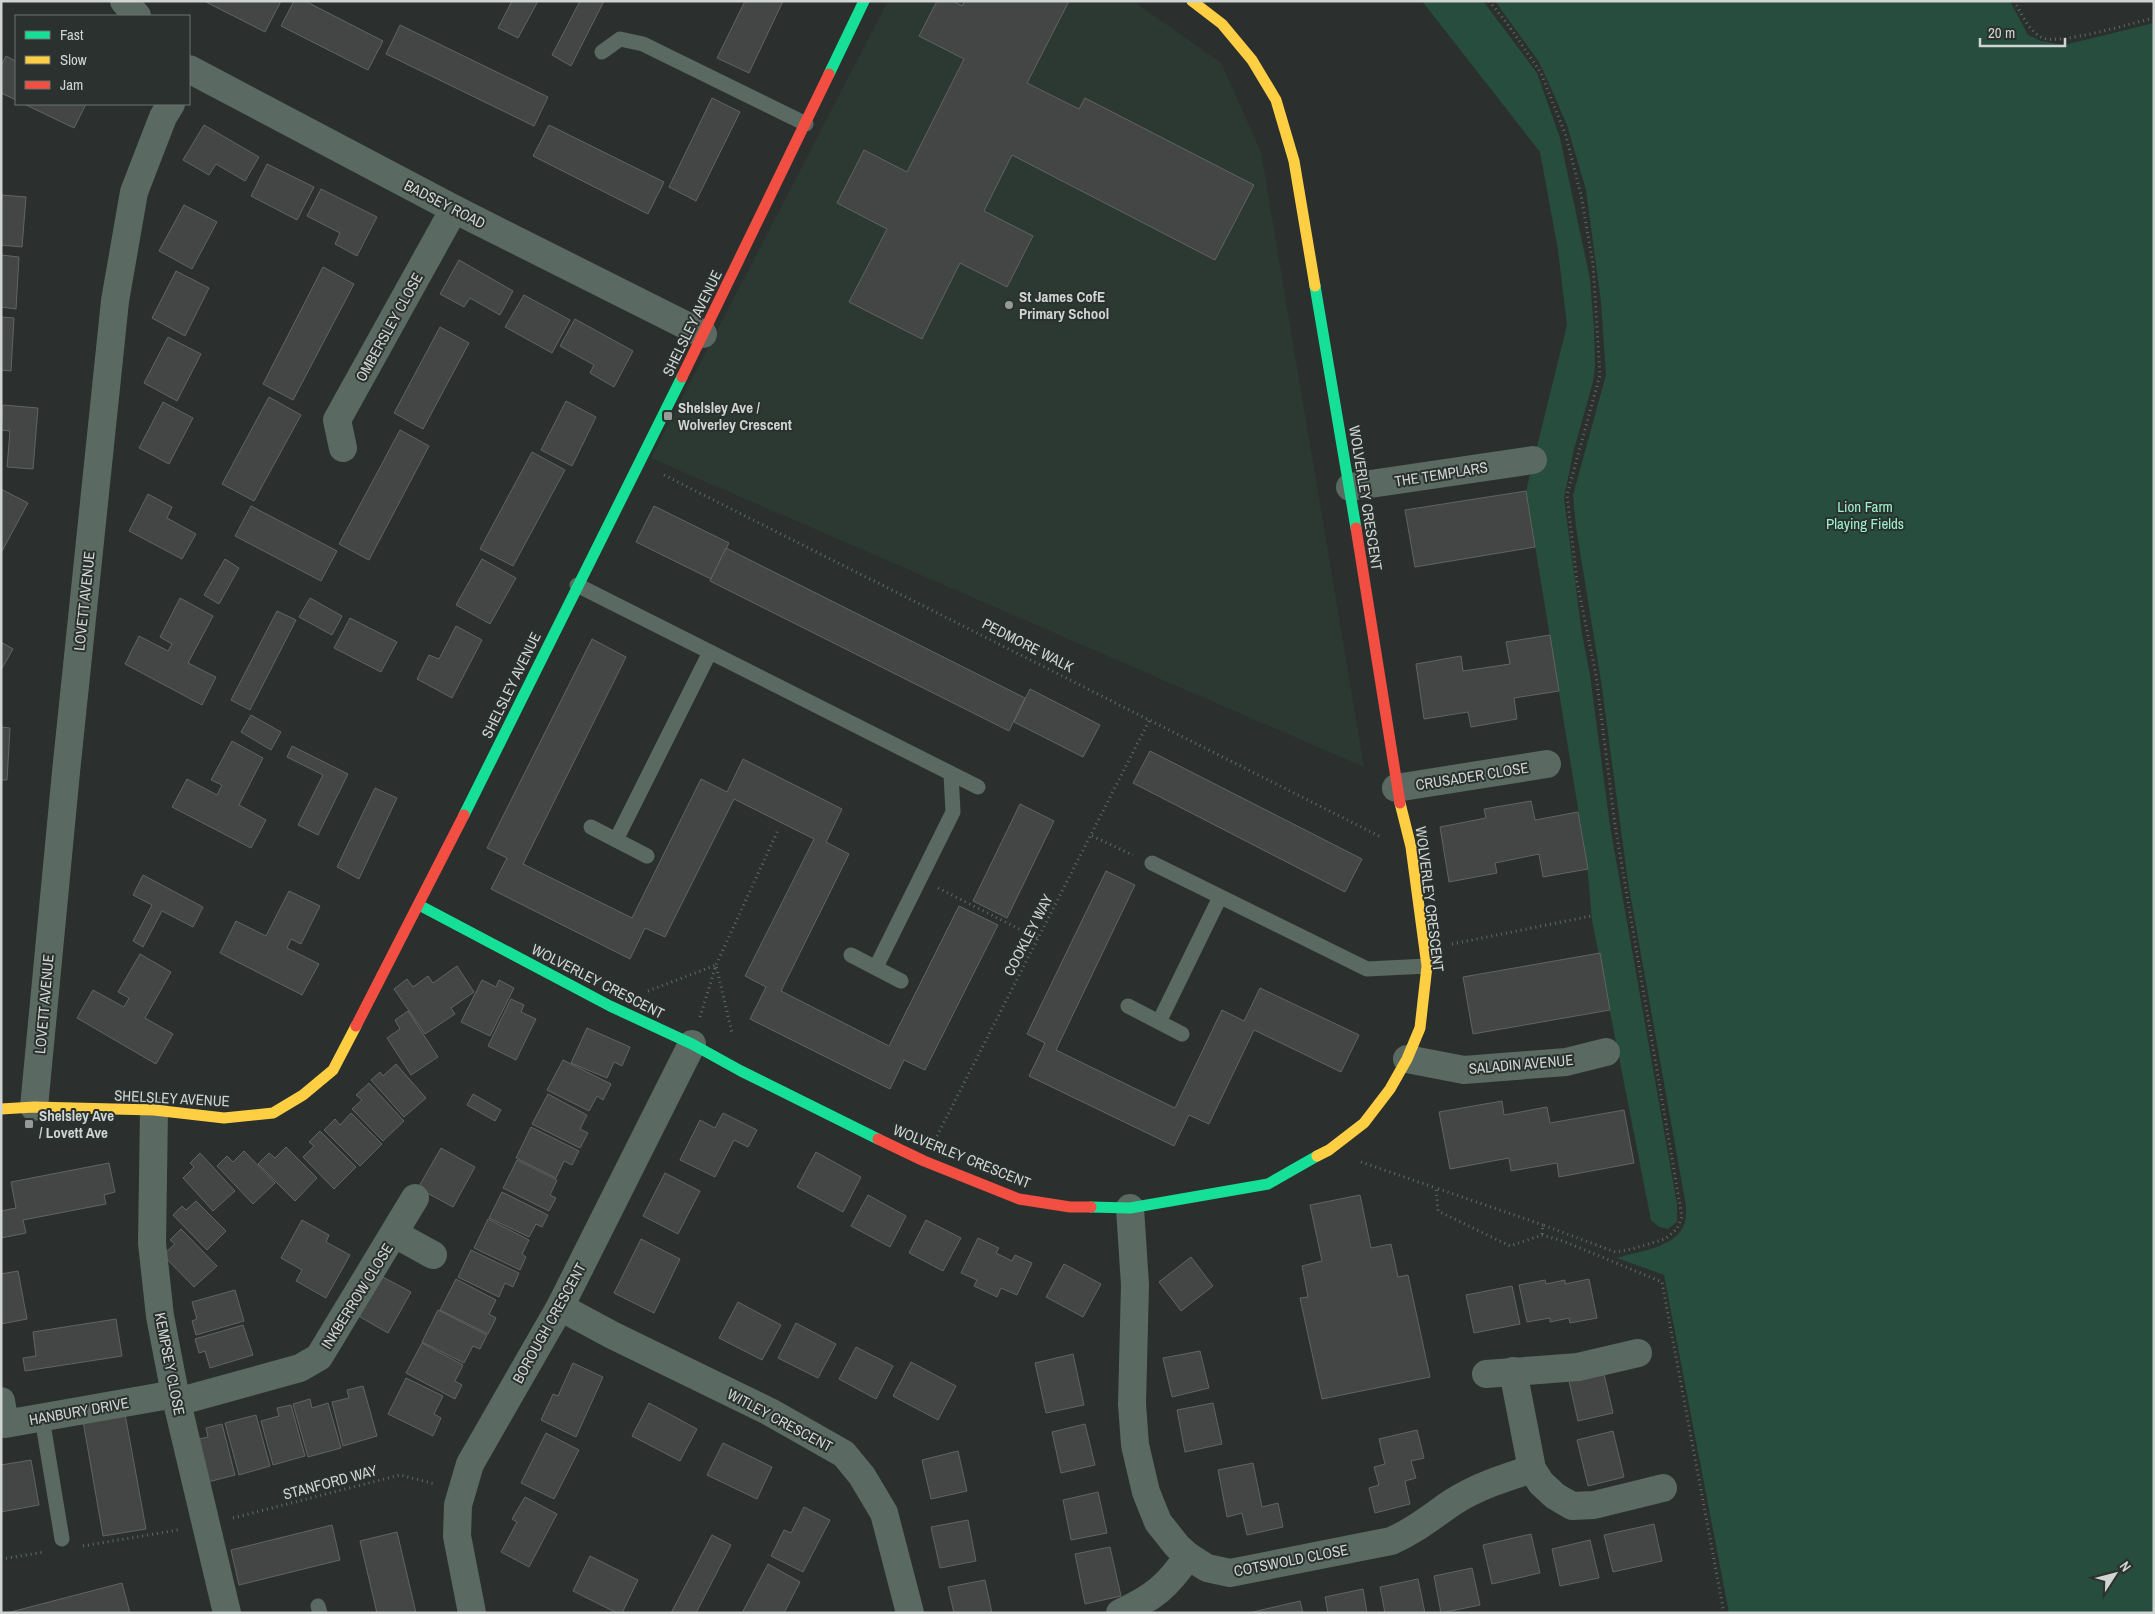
<svg xmlns="http://www.w3.org/2000/svg" width="2155" height="1614" viewBox="0 0 2155 1614" font-family="'Archivo Narrow',sans-serif">
<rect width="100%" height="100%" fill="#2b302e"/>
<polygon fill="#2c3933" points="888,1 1133,1 1221,63 1261,152 1364,767 651,458"/>
<g fill="#264d3e">
<polygon points="1422,1 1483,1 1537,73 1560,138 1590,279 1594,328 1595,366 1593,382 1573,453 1564,498 1582,634 1590,675 1610,826 1677,1204 1677,1222 1668,1229 1659,1227 1651,1220 1592,920 1587,863 1526,491 1567,325 1558,250 1540,152"/>
<path d="M 1495,1 L 2010,1 L 2028,35 L 2041,41 L 2064,45 L 2154,23 L 2154,1613 L 1729,1613 L 1664,1275 L 1617,1258 C 1638,1251 1678,1248 1685,1222 C 1686,1217 1686,1211 1686,1206 L 1628,882 L 1601,681 L 1576,527 L 1573,495 L 1606,375 L 1601,302 L 1586,190 L 1567,125 L 1546,77 L 1539,62 Z"/>
</g>
<g fill="#434645" stroke="#616463">
<polygon points="204,1 281,1 265,32"/>
<polygon points="294,1 305,1 383,41 368,70 281,26"/>
<polygon points="512,1 538,1 518,38 498,28"/>
<polygon points="580,1 604,1 571,66 552,55"/>
<polygon points="745,1 783,1 749,73 717,58"/>
<polygon points="937,1 953,1 962,6 965,1 1069,1 1027,83 1079,109 1085,98 1254,185 1215,260 1012,155 984,211 1033,236 1007,287 960,263 922,339 849,302 887,229 837,203 864,150 907,172 964,59 919,36"/>
<polygon points="400,25 548,97 534,126 386,54"/>
<polygon points="6,56 16,61 16,100 1,93 1,66"/>
<polygon points="712,98 740,112 696,201 669,187"/>
<polygon points="24,104 86,104 74,128"/>
<polygon points="204,125 259,157 245,181 216,164 209,175 183,160"/>
<polygon points="549,125 664,182 648,214 533,156"/>
<polygon points="267,164 314,187 297,220 251,196"/>
<polygon points="321,189 377,217 357,256 335,244 340,233 307,216"/>
<polygon points="1,195 26,197 22,247 1,245"/>
<polygon points="184,205 217,222 192,269 159,251"/>
<polygon points="1,255 19,257 16,309 1,307"/>
<polygon points="459,260 513,291 500,315 470,298 464,307 440,294"/>
<polygon points="323,267 354,284 293,400 263,384"/>
<polygon points="176,271 209,288 185,336 152,318"/>
<polygon points="524,295 570,320 552,353 505,327"/>
<polygon points="1,317 14,318 11,371 1,370"/>
<polygon points="575,319 633,351 614,387 590,373 594,365 560,346"/>
<polygon points="440,327 469,343 423,429 394,413"/>
<polygon points="168,337 201,354 177,401 144,383"/>
<polygon points="269,397 301,415 254,501 222,484"/>
<polygon points="566,401 596,417 572,466 541,450"/>
<polygon points="163,402 193,418 169,464 139,448"/>
<polygon points="3,405 38,408 33,469 7,467 10,431 1,430"/>
<polygon points="400,430 429,446 369,560 339,544"/>
<polygon points="532,452 565,470 513,566 480,549"/>
<polygon points="1,489 28,503 1,553"/>
<polygon points="1526,491 1535,547 1415,567 1405,510"/>
<polygon points="148,494 172,507 167,518 196,534 182,559 129,531"/>
<polygon points="251,506 337,551 321,581 235,536"/>
<polygon points="654,506 729,543 711,579 636,542"/>
<polygon points="726,548 1025,698 1009,731 710,581"/>
<polygon points="225,559 239,568 219,604 204,595"/>
<polygon points="482,559 516,578 490,624 456,605"/>
<polygon points="180,598 213,616 188,663 216,677 202,705 125,664 139,636 168,651 172,644 160,637"/>
<polygon points="310,598 342,616 332,635 299,617"/>
<polygon points="277,611 296,620 250,710 231,700"/>
<polygon points="350,618 397,642 381,672 334,648"/>
<polygon points="456,626 482,640 452,698 417,679 429,655 439,659"/>
<polygon points="1550,635 1559,691 1514,698 1517,719 1471,727 1468,712 1424,719 1416,664 1461,656 1463,671 1510,664 1506,642"/>
<polygon points="592,639 626,657 523,864 632,918 701,779 727,792 743,759 842,809 826,842 849,854 781,991 889,1046 959,906 998,925 925,1070 904,1060 890,1089 750,1019 766,987 745,976 814,839 734,799 665,937 645,928 630,959 491,889 507,858 487,848"/>
<polygon points="1,642 13,649 1,670"/>
<polygon points="1030,689 1100,725 1083,757 1014,722"/>
<polygon points="251,715 281,732 271,750 241,732"/>
<polygon points="1,727 10,728 7,780 1,780"/>
<polygon points="232,741 263,758 239,805 266,820 251,848 172,807 187,779 217,795 222,785 211,780"/>
<polygon points="292,746 348,774 318,835 298,825 323,775 287,757"/>
<polygon points="1150,751 1362,859 1345,892 1133,783"/>
<polygon points="375,788 397,798 359,879 337,867"/>
<polygon points="1531,801 1535,820 1578,812 1588,869 1543,877 1539,854 1495,863 1497,873 1449,882 1440,827 1486,818 1484,809"/>
<polygon points="1020,804 1054,821 1007,918 973,901"/>
<polygon points="1106,871 1135,885 1056,1050 1175,1108 1222,1010 1244,1021 1260,988 1359,1035 1341,1072 1254,1030 1209,1124 1189,1115 1174,1146 1029,1076 1045,1043 1027,1034"/>
<polygon points="143,875 203,907 193,927 162,911 143,947 133,941 152,905 133,895"/>
<polygon points="289,891 320,906 301,944 291,939 287,948 319,964 302,995 220,953 236,921 266,936"/>
<polygon points="1600,953 1610,1010 1473,1034 1463,977"/>
<polygon points="140,954 171,972 145,1018 173,1034 156,1064 77,1018 93,990 124,1007 129,998 118,992"/>
<polygon points="457,966 474,992 451,1008 455,1014 425,1034 394,989 407,979 413,987 428,976 433,983"/>
<polygon points="482,980 496,987 499,980 514,988 490,1036 461,1022"/>
<polygon points="511,999 524,1005 521,1012 536,1019 516,1060 488,1046"/>
<polygon points="408,1011 438,1057 411,1075 387,1038 400,1029 395,1020"/>
<polygon points="587,1028 630,1047 622,1066 614,1062 607,1078 571,1063"/>
<polygon points="563,1060 611,1084 603,1100 597,1096 589,1111 547,1090"/>
<polygon points="396,1064 426,1098 404,1117 371,1080 380,1072 383,1076"/>
<polygon points="369,1083 404,1121 383,1141 352,1109 362,1100 356,1095"/>
<polygon points="473,1094 501,1110 495,1121 467,1105"/>
<polygon points="548,1094 587,1115 580,1129 588,1133 580,1148 532,1124"/>
<polygon points="1502,1101 1504,1115 1547,1107 1550,1123 1624,1110 1634,1163 1559,1177 1557,1163 1511,1171 1509,1158 1450,1169 1439,1112"/>
<polygon points="351,1113 382,1144 360,1166 324,1130 335,1119 340,1125"/>
<polygon points="723,1113 757,1130 748,1147 734,1140 715,1177 680,1160 700,1120 715,1128"/>
<polygon points="531,1127 579,1151 572,1165 564,1161 556,1178 516,1158"/>
<polygon points="320,1131 356,1167 334,1189 303,1157 314,1146 309,1142"/>
<polygon points="286,1147 317,1178 295,1201 258,1164 269,1153 275,1158"/>
<polygon points="441,1148 475,1167 453,1207 418,1188"/>
<polygon points="244,1151 275,1183 253,1204 217,1166 227,1156 233,1162"/>
<polygon points="816,1152 861,1177 843,1212 797,1187"/>
<polygon points="200,1153 235,1191 213,1211 183,1178 194,1167 190,1163"/>
<polygon points="517,1160 557,1180 550,1195 556,1198 549,1211 503,1188"/>
<polygon points="109,1163 115,1192 104,1195 106,1204 23,1220 26,1233 1,1238 1,1211 16,1208 11,1182"/>
<polygon points="665,1173 700,1191 678,1234 643,1216"/>
<polygon points="502,1192 548,1215 542,1227 536,1224 529,1237 489,1218"/>
<polygon points="868,1195 906,1216 890,1247 851,1226"/>
<polygon points="1360,1195 1371,1248 1391,1244 1398,1277 1408,1275 1430,1377 1322,1399 1300,1298 1308,1297 1302,1266 1322,1261 1310,1205"/>
<polygon points="196,1201 226,1231 207,1250 173,1215 182,1206 186,1210"/>
<polygon points="488,1219 529,1240 522,1254 526,1257 520,1270 474,1248"/>
<polygon points="302,1220 329,1235 326,1242 350,1255 326,1298 296,1281 302,1270 281,1258"/>
<polygon points="926,1220 961,1238 943,1271 909,1253"/>
<polygon points="181,1229 217,1266 194,1287 163,1255 175,1244 170,1240"/>
<polygon points="978,1238 999,1248 996,1253 1012,1261 1015,1255 1032,1263 1017,1295 1001,1288 997,1297 974,1286 977,1280 961,1273"/>
<polygon points="641,1239 680,1259 654,1313 614,1293"/>
<polygon points="471,1250 519,1273 513,1287 505,1283 499,1297 458,1277"/>
<polygon points="1191,1257 1213,1286 1181,1311 1159,1282"/>
<polygon points="1064,1264 1101,1284 1083,1317 1046,1297"/>
<polygon points="18,1271 27,1319 1,1324 1,1274"/>
<polygon points="377,1274 411,1292 388,1333 355,1314"/>
<polygon points="456,1279 496,1300 489,1314 496,1318 488,1334 440,1310"/>
<polygon points="1589,1279 1597,1318 1570,1323 1569,1318 1550,1322 1550,1318 1527,1322 1519,1285 1545,1280 1546,1284 1565,1280 1565,1284"/>
<polygon points="1512,1286 1520,1324 1474,1333 1466,1295"/>
<polygon points="235,1290 244,1321 196,1335 192,1321 197,1319 192,1302"/>
<polygon points="738,1302 781,1325 762,1360 719,1338"/>
<polygon points="438,1310 487,1335 480,1349 473,1346 464,1363 422,1342"/>
<polygon points="116,1319 122,1356 25,1371 23,1358 36,1356 33,1332"/>
<polygon points="796,1323 836,1344 818,1378 778,1358"/>
<polygon points="243,1325 253,1355 210,1368 205,1351 199,1353 195,1339"/>
<polygon points="422,1343 463,1365 455,1381 462,1385 455,1399 406,1373"/>
<polygon points="856,1347 893,1366 876,1399 839,1379"/>
<polygon points="1200,1351 1209,1388 1172,1397 1163,1358"/>
<polygon points="1073,1354 1084,1405 1046,1413 1035,1363"/>
<polygon points="911,1362 956,1386 938,1420 893,1396"/>
<polygon points="573,1363 603,1377 576,1437 541,1420 553,1394 558,1396"/>
<polygon points="1604,1374 1613,1413 1578,1421 1569,1381"/>
<polygon points="406,1378 443,1396 434,1414 441,1418 433,1436 388,1414"/>
<polygon points="363,1386 377,1436 343,1446 332,1402 349,1398 347,1390"/>
<polygon points="310,1399 312,1408 328,1403 341,1448 308,1457 293,1404"/>
<polygon points="649,1403 697,1429 680,1461 632,1436"/>
<polygon points="1213,1403 1222,1444 1185,1452 1177,1410"/>
<polygon points="291,1405 305,1456 273,1465 261,1421 279,1416 277,1408"/>
<polygon points="125,1414 146,1529 103,1536 83,1421"/>
<polygon points="256,1415 270,1466 239,1475 225,1423"/>
<polygon points="222,1424 235,1475 204,1483 194,1440 208,1437 206,1428"/>
<polygon points="1085,1424 1095,1465 1061,1473 1052,1432"/>
<polygon points="1417,1430 1424,1458 1411,1461 1416,1478 1405,1481 1410,1504 1375,1513 1369,1488 1379,1485 1374,1467 1385,1464 1379,1439"/>
<polygon points="1613,1431 1624,1477 1588,1486 1577,1440"/>
<polygon points="546,1433 579,1450 554,1499 521,1483"/>
<polygon points="723,1443 772,1467 757,1499 707,1475"/>
<polygon points="958,1451 967,1491 931,1499 922,1460"/>
<polygon points="31,1460 39,1505 1,1512 1,1465"/>
<polygon points="1253,1463 1262,1507 1278,1503 1283,1527 1247,1535 1242,1513 1227,1517 1218,1470"/>
<polygon points="1098,1492 1107,1533 1071,1540 1063,1500"/>
<polygon points="525,1497 557,1514 529,1567 501,1552 517,1522 512,1519"/>
<polygon points="804,1507 830,1520 803,1572 771,1556 784,1530 791,1533"/>
<polygon points="968,1520 976,1561 940,1568 931,1527"/>
<polygon points="1654,1524 1662,1561 1613,1572 1604,1535"/>
<polygon points="332,1525 340,1560 239,1585 231,1550"/>
<polygon points="397,1532 416,1613 377,1613 360,1541"/>
<polygon points="1531,1534 1540,1573 1492,1584 1483,1545"/>
<polygon points="712,1535 731,1545 696,1613 671,1613"/>
<polygon points="1590,1540 1599,1578 1560,1586 1552,1549"/>
<polygon points="1110,1547 1121,1596 1085,1604 1075,1554"/>
<polygon points="590,1556 638,1580 622,1613 617,1613 573,1591"/>
<polygon points="768,1564 800,1582 784,1613 742,1613"/>
<polygon points="1472,1568 1480,1605 1441,1613 1434,1576"/>
<polygon points="1418,1579 1425,1613 1385,1613 1380,1587"/>
<polygon points="985,1580 992,1613 954,1613 948,1587"/>
<polygon points="122,1583 130,1613 7,1613"/>
<polygon points="1363,1589 1367,1613 1328,1613 1325,1597"/>
<polygon points="1300,1601 1303,1613 1253,1613 1253,1612"/>
</g>
<g fill="none" stroke-linecap="round" stroke-linejoin="round">
<g stroke="#616b66" stroke-width="3" stroke-dasharray="1 4" stroke-linecap="butt">
<polyline points="1489,1 1509,26 1541,73 1566,136 1581,195 1593,264 1600,375 1567,495 1577,582 1596,675 1615,825 1682,1217 1677,1229 1665,1239 1632,1249 1615,1252 1543,1225 1542,1235"/>
<path d="M 2014,1 C 2022,14 2028,31 2043,38 C 2059,45 2133,23 2154,18"/>
<polyline points="664,475 1379,836"/>
<polyline points="1092,836 1133,855"/>
<polyline points="938,888 1039,939"/>
<polyline points="1452,944 1591,916"/>
<polyline points="648,991 716,965 732,1033"/>
<polyline points="700,1017 716,965 779,828"/>
<polyline points="937,1136 1150,719"/>
<polyline points="1361,1162 1436,1188"/>
<polyline points="1543,1225 1436,1188 1438,1211 1510,1246 1542,1235 1563,1241 1662,1282 1724,1613"/>
<polyline points="233,1518 400,1475 435,1484"/>
<polyline points="83,1546 178,1530"/>
<polyline points="1,1559 45,1552"/>
</g>
<g stroke="#5b6963" stroke-width="15">
<polyline points="602,52 620,39 643,44 806,124"/>
<polyline points="577,585 978,787"/>
<polyline points="591,827 647,856"/>
<polyline points="616,840 710,652"/>
<polyline points="1152,863 1367,969 1427,966"/>
<polyline points="851,955 901,981"/>
<polyline points="876,967 953,812 951,774"/>
<polyline points="1128,1006 1182,1034"/>
<polyline points="1159,1022 1220,897"/>
<polyline points="42,1418 62,1539"/>
<polyline points="318,1606 320,1613"/>
</g>
<g stroke="#5b6963" stroke-width="28">
<polyline points="124,1 137,16"/>
<polyline points="189,69 454,209 703,334"/>
<polyline points="343,448 337,420 454,209"/>
<polyline points="1350,487 1533,460"/>
<polyline points="1396,788 1547,764"/>
<polyline points="1407,1059 1464,1070 1566,1062 1606,1052"/>
<polyline points="34,1107 66,772 115,301 134,192 163,117 171,104"/>
<polyline points="154,1110 152,1243 160,1316 175,1394 227,1613"/>
<path d="M 1130,1208 L 1135,1285 L 1132,1404 L 1135,1445 L 1146,1492 L 1158,1522 L 1177,1546 L 1188,1556 L 1207,1568 L 1230,1573 L 1391,1541 C 1415,1531 1432,1516 1453,1502 C 1478,1486 1504,1478 1532,1469"/>
<polyline points="395,1234 433,1255"/>
<polyline points="560,1307 612,1335 770,1412 844,1454 862,1476 884,1513 910,1613"/>
<polyline points="1513,1371 1532,1469 1541,1483 1555,1496 1572,1506 1594,1505 1663,1488"/>
<polyline points="1486,1374 1578,1367 1638,1353"/>
<polyline points="1,1401 5,1424 175,1394"/>
<polyline points="177,1402 300,1368 319,1357 415,1198"/>
<polyline points="472,1613 457,1536 458,1505 470,1464 560,1307 692,1044"/>
<path d="M 1120,1613 C 1153,1598 1168,1586 1188,1556"/>
</g>
<g stroke="#16e098" stroke-width="11">
<polyline points="829,74 864,1"/>
<polyline points="1315,286 1356,528"/>
<polyline points="464,815 682,377"/>
<polyline points="419,905 610,1006 692,1044 741,1071 878,1139"/>
<polyline points="1091,1207 1130,1208 1268,1184 1317,1156"/>
</g>
<g stroke="#ffcf43" stroke-width="11">
<polyline points="1192,1 1222,24 1252,60 1276,100 1294,161 1315,286"/>
<polyline points="1,1109 34,1107 154,1110 224,1118 273,1113 303,1095 333,1070 356,1026"/>
<polyline points="1317,1156 1329,1150 1364,1123 1390,1089 1407,1059 1420,1028 1427,966 1411,847 1400,803"/>
</g>
<g stroke="#f24e42" stroke-width="11">
<polyline points="682,377 829,74"/>
<polyline points="1356,528 1400,803"/>
<polyline points="356,1026 464,815"/>
<polyline points="878,1139 924,1161 1019,1199 1070,1207 1091,1207"/>
</g>
</g>
<g fill="#969b99" stroke="#2a312e" stroke-width="2">
<circle cx="1009" cy="305" r="5"/>
<rect x="663" y="411" width="10" height="10" rx="2.5"/>
<rect x="24" y="1119" width="10" height="10" rx="2.5"/>
</g>
<g text-anchor="middle" dominant-baseline="central" stroke-width="4" stroke-linejoin="round" paint-order="stroke">
<g font-size="15" fill="#d0d4d2" stroke="#2a312e">
<text transform="translate(445 204) rotate(27)">BADSEY ROAD</text>
<text transform="translate(692 323) rotate(-64)">SHELSLEY AVENUE</text>
<text transform="translate(389 327) rotate(-61)">OMBERSLEY CLOSE</text>
<text transform="translate(1441 474) rotate(-9)">THE TEMPLARS</text>
<text transform="translate(1366 498) rotate(81)">WOLVERLEY CRESCENT</text>
<text transform="translate(84 601) rotate(-84)">LOVETT AVENUE</text>
<text transform="translate(1028 645) rotate(27)">PEDMORE WALK</text>
<text transform="translate(511 685) rotate(-64)">SHELSLEY AVENUE</text>
<text transform="translate(1472 776) rotate(-9)">CRUSADER CLOSE</text>
<text transform="translate(1430 899) rotate(83)">WOLVERLEY CRESCENT</text>
<text transform="translate(1028 935) rotate(-63)">COOKLEY WAY</text>
<text transform="translate(598 981) rotate(27)">WOLVERLEY CRESCENT</text>
<text transform="translate(44 1004) rotate(-85)">LOVETT AVENUE</text>
<text transform="translate(1521 1064) rotate(-5)">SALADIN AVENUE</text>
<text transform="translate(172 1098) rotate(3)">SHELSLEY AVENUE</text>
<text transform="translate(962 1156) rotate(22)">WOLVERLEY CRESCENT</text>
<text transform="translate(357 1296) rotate(-58)">INKBERROW CLOSE</text>
<text transform="translate(549 1323) rotate(-61)">BOROUGH CRESCENT</text>
<text transform="translate(170 1364) rotate(79)">KEMPSEY CLOSE</text>
<text transform="translate(79 1411) rotate(-10)">HANBURY DRIVE</text>
<text transform="translate(780 1420) rotate(28)">WITLEY CRESCENT</text>
<text transform="translate(330 1482) rotate(-15)">STANFORD WAY</text>
<text transform="translate(1291 1560) rotate(-11)">COTSWOLD CLOSE</text>
</g>
<g font-size="15" font-weight="bold" fill="#d0d4d2" stroke="#2a312e" text-anchor="start">
<text x="1019" y="296">St James CofE<tspan x="1019" dy="17">Primary School</tspan></text>
<text x="678" y="407">Shelsley Ave /<tspan x="678" dy="17">Wolverley Crescent</tspan></text>
<text x="39" y="1115">Shelsley Ave<tspan x="39" dy="17">/ Lovett Ave</tspan></text>
</g>
<g font-size="15" fill="#9ef1ce" stroke="#2a312e">
<text x="1865" y="506">Lion Farm<tspan x="1865" dy="17">Playing Fields</tspan></text>
</g>
</g>
<rect width="2155" height="1614" fill="none" stroke="#d0d4d2" stroke-width="5"/>
<rect x="15" y="15" width="175" height="90" fill="#2a312e" stroke="#6c7270"/>
<rect x="25" y="31" width="25" height="8" fill="#16e098" stroke="#6c7270"/>
<text x="60" y="40" font-size="15" fill="#d0d4d2">Fast</text>
<rect x="25" y="56" width="25" height="8" fill="#ffcf43" stroke="#6c7270"/>
<text x="60" y="65" font-size="15" fill="#d0d4d2">Slow</text>
<rect x="25" y="81" width="25" height="8" fill="#f24e42" stroke="#6c7270"/>
<text x="60" y="90" font-size="15" fill="#d0d4d2">Jam</text>
<g transform="translate(2115 1574) rotate(54)" stroke="#2a312e" stroke-width="4" paint-order="stroke">
<path d="M0-4L9 19L0 12L-9 19Z" fill="#d0d4d2"/>
<text y="-8" font-size="14" font-weight="bold" text-anchor="middle" fill="#d0d4d2">N</text>
</g>
<path d="M1980 38v8h85v-8" fill="none" stroke="#d0d4d2" stroke-width="2.5"/>
<text x="1988" y="38" font-size="15" fill="#d0d4d2" stroke="#2a312e" stroke-width="4" paint-order="stroke">20 m</text>
</svg>
